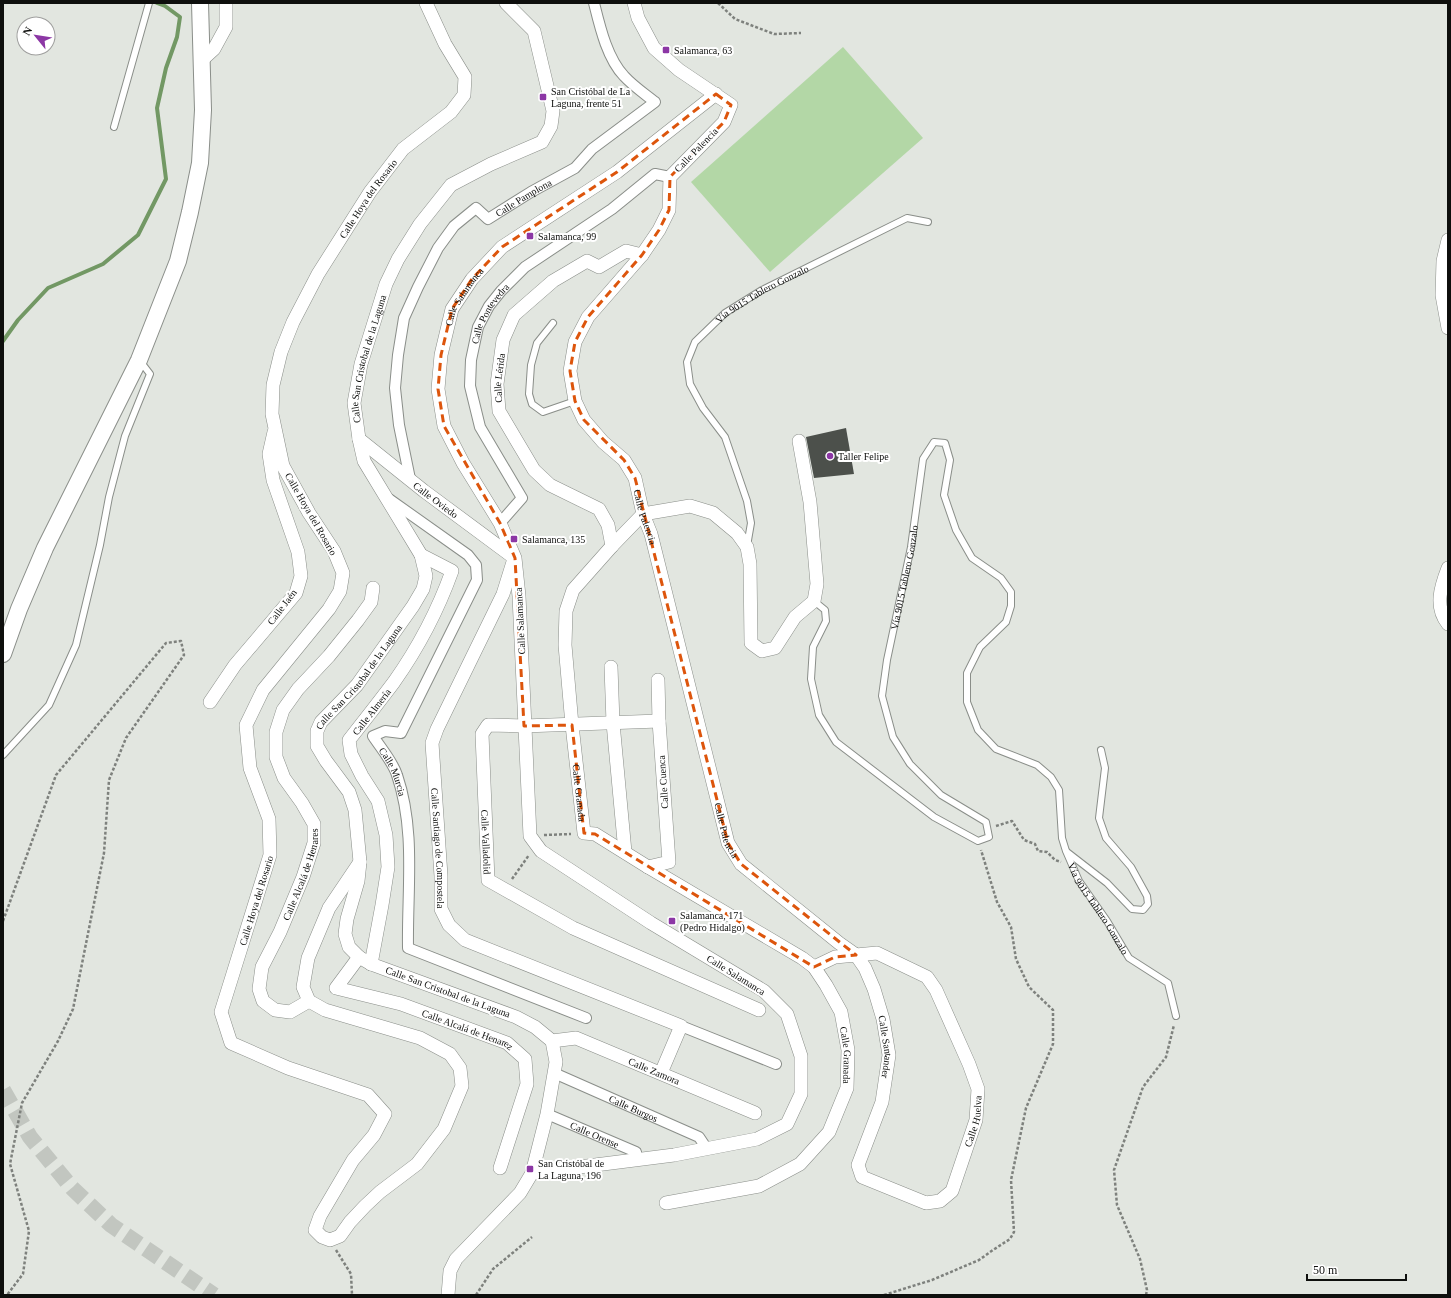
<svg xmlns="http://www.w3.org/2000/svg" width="1451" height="1298" viewBox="0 0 1451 1298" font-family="'Times New Roman',serif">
<rect width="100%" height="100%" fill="#e2e6e0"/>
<polygon fill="#b3d7a6" points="843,47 923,138 770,272 691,182"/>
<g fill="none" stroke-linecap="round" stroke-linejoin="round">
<polyline stroke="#729864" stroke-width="4" points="3,341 18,320 48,288 103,264 138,235 166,179 157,108 166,68 177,37 180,17 165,6 157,3"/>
</g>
<polygon fill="#4c504b" points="846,428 854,474 814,478 806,437"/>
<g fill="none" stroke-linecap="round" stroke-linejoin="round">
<polyline stroke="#c2c6c0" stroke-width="16" stroke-dasharray="16 8" stroke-linecap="butt" points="3,1090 30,1137 72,1188 111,1225 214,1295"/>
<g stroke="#8a8e89" stroke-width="8">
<g id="service">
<polyline points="114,127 149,3"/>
<polyline points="553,323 537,343 531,365 529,394 532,404 543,412 575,401"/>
<path id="s1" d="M 747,546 L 751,523 L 747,501 L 725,437 L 703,408 L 690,384 L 687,362 L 695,342 L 725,313 L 762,290 L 907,218 L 928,222"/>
<path id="s2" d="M 814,601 L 825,610 L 826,621 L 813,647 L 811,679 L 819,715 L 836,742 L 934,817 L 978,841 L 989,837 L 986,822 L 941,795 L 910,764 L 893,737 L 882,696 L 887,660 L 911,547 L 923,459 L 934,442 L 945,443 L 950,460 L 944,495 L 956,530 L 972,558 L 1001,578 L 1011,592 L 1011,606 L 1006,622 L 980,647 L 967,673 L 967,702 L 978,730 L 996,749 L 1037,765 L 1051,777 L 1059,790 L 1062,838 L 1066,851 L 1079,881 L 1107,921 L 1129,958 L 1168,983 L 1176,1016"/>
<polyline points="3,755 49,705 76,645 100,545 109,497 125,436 150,374 140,361"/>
<polyline points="1067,852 1107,883 1132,909 1143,910 1148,904 1147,896 1131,867 1106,838 1099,818 1105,768 1101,750"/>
</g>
</g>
<g stroke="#8a8e89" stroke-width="12">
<g id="pedestrian">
<path id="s3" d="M 410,479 L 399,425 L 395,388 L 398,355 L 404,318 L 418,287 L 438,248 L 454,226 L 476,208 L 488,219 L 531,192 L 575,168 L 592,149 L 655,102 C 645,94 633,86 624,76 C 607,58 600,27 594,3"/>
<path id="s4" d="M 389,499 L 468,555 L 476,565 L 477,580 L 401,733 L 385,731 L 373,736 C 380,747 393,762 397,775 C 416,831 407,890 408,948 L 586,1018"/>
<path id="s5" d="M 500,523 L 522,498 L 480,427 L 470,386 L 471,360 L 478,327 L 489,306 L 501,291 L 525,267 L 612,209 L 655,174 L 670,177"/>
<polyline points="681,1026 776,1064"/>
<path id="s6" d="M 554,1073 L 699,1137 L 707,1149"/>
<path id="s7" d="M 547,1114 L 636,1152 L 637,1159"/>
</g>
</g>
<g stroke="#8a8e89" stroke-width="14">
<g id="minor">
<path id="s8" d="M 634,3 L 638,18 L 654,48 L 679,70 L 731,105 L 724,122 L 670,177 L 669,210 L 659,230 L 642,255 L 588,317 L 575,342 L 570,371 L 575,401 L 584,420 L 603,442 L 624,460 L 635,478 L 643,514 L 651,534 L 728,843 L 741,864 L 839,943 L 856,955 L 865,968 L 874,989 L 883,1019 L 889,1055 L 882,1102 L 858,1165 L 862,1177 L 926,1203 L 940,1201 L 952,1191 L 976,1120 L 978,1089 L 969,1064 L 936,990 L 927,977 L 877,953 L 835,957 L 814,967"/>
<polyline points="202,60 214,49 226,27 226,3"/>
<polyline points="1448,240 1443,261 1442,295 1448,328"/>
<path id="s9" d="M 359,439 L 424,491 L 513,557"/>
<path id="s10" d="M 643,514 L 612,546 L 573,590 L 566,611 L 565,645 L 572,725 L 584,833 L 595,834 L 648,867 L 802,958 L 814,967 L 826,985 L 841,1012 L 848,1050 L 847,1088 L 829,1132 L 800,1164 L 759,1186 L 666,1203"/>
<polyline points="643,514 690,506 713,513 737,533 747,547 750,564 751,643 762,651 775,648 795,617 814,601 817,584 810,502 799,441"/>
<path id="s11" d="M 612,546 L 608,525 L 599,509 L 550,485 L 534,470 L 499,411 L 497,384 L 503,340 L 514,315 L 553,281 L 587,261 L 599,267 L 626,251 L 642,255"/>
<path id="s12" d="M 513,562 L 503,594 L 437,729 L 432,743 L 441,876 L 441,909 L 449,925 L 465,940 L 681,1026 L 661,1073"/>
<path d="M 1448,568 C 1441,586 1434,607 1448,624"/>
<polyline points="611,667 613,723 625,852"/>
<polyline points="210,702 235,665 296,593 301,576 298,552 273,480 269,454 274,432"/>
<path id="s13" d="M 659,721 L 524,726 L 488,725 L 482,734 L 488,880 L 573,928 L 759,1010"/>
<path id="s14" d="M 360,862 L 329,908 L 308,958 L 303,987 L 309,1001 L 325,1010 L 420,1038 L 450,1054 L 460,1068 L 462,1086 L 444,1129 L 417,1164 L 380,1192 L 365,1206 L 350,1222 L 340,1236 L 330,1240 L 322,1237 L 315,1230 L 320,1216 L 353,1160 L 374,1135 L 385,1114 L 368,1095 L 288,1068 L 231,1043 L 221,1012 L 270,855 L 269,819 L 250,768 L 246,725 L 263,690 L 329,609 L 340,591 L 343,573 L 334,551 L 309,513 L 283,466 L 272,414 L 273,385 L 281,352 L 293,322 L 318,274 L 370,192 L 403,149 L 451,112 L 464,95 L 465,77 L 445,44 L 426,3"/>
<polyline points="648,867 669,862 659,721 658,680"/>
<path id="s15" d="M 359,957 L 336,988 L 401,1004 L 507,1043 L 525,1059 L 527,1084 L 500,1168"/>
<path id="s16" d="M 371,964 L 382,905 L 388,867 L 386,835 L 378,801 L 362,776 L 351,754 L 349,740 C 364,721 379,702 394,682 C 418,648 438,610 452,571 L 421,555"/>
<path id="s17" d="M 309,1001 L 290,1012 L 275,1010 L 263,1001 L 259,989 L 262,967 L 280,932 L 303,877 L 314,843 L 314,824 L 302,803 L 284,778 L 276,757 L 276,732 L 283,710 L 298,689 L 329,656 L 358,620 L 371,602 L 373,588"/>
<path id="s18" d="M 552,1041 L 576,1038 L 755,1113"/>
<path id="s19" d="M 532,1173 L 674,1155 L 757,1139 L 787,1124 L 801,1094 L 801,1056 L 787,1014 L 764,991 L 651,923 L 541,851 L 530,836 L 519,596 L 515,558 L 500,523 L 463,463 L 444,426 L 438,389 L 441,355 L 452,309 L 472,279 L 502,247 L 617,172 L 716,94"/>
<path id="s20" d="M 448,1295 L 450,1271 L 456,1259 L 520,1193 L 532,1173 L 547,1114 L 556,1062 L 552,1041 L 535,1027 L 516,1017 L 371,964 L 359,957 L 349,947 L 345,934 L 347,919 L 358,881 L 360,862 L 355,810 L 349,792 L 326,761 L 317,746 L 317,731 L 321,722 L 357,685 L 413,606 L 423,589 L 426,576 L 421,555 L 364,461 L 359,439 L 354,403 L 361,364 L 386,284 L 398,259 L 420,224 L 451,185 L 491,164 L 542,142 L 551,126 L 553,111 L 534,31 L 506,3"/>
</g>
</g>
<g stroke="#8a8e89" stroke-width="18">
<polyline id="tertiary" points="3,654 19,609 45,548 139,360 178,261 190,212 200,163 203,110 200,3"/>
</g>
<g stroke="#7e817d" stroke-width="2.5" stroke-dasharray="3 2" stroke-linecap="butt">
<polyline points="718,3 735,19 774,34 801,33"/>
<polyline points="996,826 1012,821 1024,840 1035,844 1038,851 1047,852 1055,860 1061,862"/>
<polyline points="544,835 571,834"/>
<polyline points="512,879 529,855"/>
<polyline points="3,921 56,775 166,643 181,641 184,655 126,738 109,780 104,853 73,1009 58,1041 22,1103 10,1164 29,1231 23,1274 7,1295"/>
<polyline points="336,1250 351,1274 352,1295"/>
<polyline points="476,1295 493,1269 532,1237"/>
<polyline points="884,1295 932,1280 979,1260 993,1250 1010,1239 1014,1232 1011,1180 1026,1108 1053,1044 1053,1010 1029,987 1016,959 1011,927 997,902 981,850"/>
<polyline points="1146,1295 1147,1290 1140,1259 1117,1205 1114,1170 1143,1087 1166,1057 1174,1025"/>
</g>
<use href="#service" stroke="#fff" stroke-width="6"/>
<use href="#pedestrian" stroke="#fff" stroke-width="10"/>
<use href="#minor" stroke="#fff" stroke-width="13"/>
<use href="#tertiary" stroke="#fff" stroke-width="16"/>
</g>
<path fill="none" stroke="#dd550c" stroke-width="3" stroke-dasharray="8 5" stroke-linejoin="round" d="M 716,94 L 731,105 L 724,122 L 670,177 L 669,210 L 659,230 L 642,255 L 588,317 L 575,342 L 570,371 L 575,401 L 584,420 L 624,460 L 635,478 L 728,843 L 741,864 L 856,955 L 835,957 L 814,967 L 595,834 L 584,833 L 572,725 L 524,726 L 515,558 L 500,523 L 444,426 L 438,389 L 441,355 L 452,309 L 472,279 L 502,247 L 617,172 Z"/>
<g fill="#8c37a5" stroke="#fff" stroke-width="1.5">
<rect x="662" y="46" width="8" height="8" rx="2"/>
<rect x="539" y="93" width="8" height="8" rx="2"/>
<rect x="526" y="232" width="8" height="8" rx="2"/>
<circle cx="830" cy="456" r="4"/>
<rect x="510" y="535" width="8" height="8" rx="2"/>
<rect x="668" y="917" width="8" height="8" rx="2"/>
<rect x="526" y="1165" width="8" height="8" rx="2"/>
</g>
<g text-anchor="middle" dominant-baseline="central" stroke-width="4" stroke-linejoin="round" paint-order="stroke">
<g font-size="10" fill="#0e0f0d" stroke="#fff" text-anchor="start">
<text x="674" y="50">Salamanca, 63</text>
<text x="551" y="91">San Cristóbal de La<tspan x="551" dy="12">Laguna, frente 51</tspan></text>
<text x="538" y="236">Salamanca, 99</text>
<text x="838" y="456">Taller Felipe</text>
<text x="522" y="539">Salamanca, 135</text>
<text x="680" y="915">Salamanca, 171<tspan x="680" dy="12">(Pedro Hidalgo)</tspan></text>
<text x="538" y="1163">San Cristóbal de<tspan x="538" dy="12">La Laguna, 196</tspan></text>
</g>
<g font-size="10" fill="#0e0f0d" stroke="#fff">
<text transform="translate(696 150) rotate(-46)">Calle Palencia</text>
<text stroke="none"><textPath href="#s3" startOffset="354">Calle Pamplona</textPath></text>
<text stroke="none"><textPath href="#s14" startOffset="1805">Calle Hoya del Rosario</textPath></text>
<text stroke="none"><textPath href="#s1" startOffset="304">Vía 9015 Tablero Gonzalo</textPath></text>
<text stroke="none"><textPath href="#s19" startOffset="1255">Calle Salamanca</textPath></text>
<text stroke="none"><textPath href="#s5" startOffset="235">Calle Pontevedra</textPath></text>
<text stroke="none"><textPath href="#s20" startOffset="1171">Calle San Cristobal de la Laguna</textPath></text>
<text stroke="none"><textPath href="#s11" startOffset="218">Calle Lérida</textPath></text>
<text stroke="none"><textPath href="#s9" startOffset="98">Calle Oviedo</textPath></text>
<text transform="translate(311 514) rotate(60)">Calle Hoya del Rosario</text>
<text stroke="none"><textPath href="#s8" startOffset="636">Calle Palencia</textPath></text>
<text stroke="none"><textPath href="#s2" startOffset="647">Vía 9015 Tablero Gonzalo</textPath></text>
<text transform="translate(282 607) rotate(-53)">Calle Jaén</text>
<text transform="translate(520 621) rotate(-93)">Calle Salamanca</text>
<text stroke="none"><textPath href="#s20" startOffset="812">Calle San Cristobal de la Laguna</textPath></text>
<text stroke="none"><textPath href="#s16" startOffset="270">Calle Almería</textPath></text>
<text stroke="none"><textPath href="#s4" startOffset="366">Calle Murcia</textPath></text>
<text transform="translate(663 782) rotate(-94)">Calle Cuenca</text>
<text stroke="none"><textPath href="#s10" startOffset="308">Calle Granada</textPath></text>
<text stroke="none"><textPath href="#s8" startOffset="960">Calle Palencia</textPath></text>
<text stroke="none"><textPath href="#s13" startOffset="290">Calle Valladolid</textPath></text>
<text stroke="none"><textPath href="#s12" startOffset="304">Calle Santiago de Compostela</textPath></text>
<text stroke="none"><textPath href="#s17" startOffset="188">Calle Alcalá de Henares</textPath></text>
<text stroke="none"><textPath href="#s14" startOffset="1025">Calle Hoya del Rosario</textPath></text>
<text stroke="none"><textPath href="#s2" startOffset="1360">Vía 9015 Tablero Gonzalo</textPath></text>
<text transform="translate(736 975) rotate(32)">Calle Salamanca</text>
<text transform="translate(448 992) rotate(20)">Calle San Cristobal de la Laguna</text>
<text stroke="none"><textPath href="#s15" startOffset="177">Calle Alcalá de Henarez</textPath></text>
<text stroke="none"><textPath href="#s8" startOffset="1242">Calle Santander</textPath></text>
<text stroke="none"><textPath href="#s10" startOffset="712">Calle Granada</textPath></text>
<text stroke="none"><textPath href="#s18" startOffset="109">Calle Zamora</textPath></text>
<text stroke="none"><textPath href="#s6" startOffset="87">Calle Burgos</textPath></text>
<text stroke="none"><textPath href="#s8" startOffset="1550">Calle Huelva</textPath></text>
<text stroke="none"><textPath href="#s7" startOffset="52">Calle Orense</textPath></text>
</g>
</g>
<rect width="1451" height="1298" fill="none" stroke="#0e0f0d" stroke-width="8"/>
<g transform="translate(36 36) rotate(300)"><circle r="19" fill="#ffffff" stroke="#9f9f9e"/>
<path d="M0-3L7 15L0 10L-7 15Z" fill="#8c37a5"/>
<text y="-6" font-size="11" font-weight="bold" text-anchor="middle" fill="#0e0f0d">N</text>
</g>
<path d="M1307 1274v6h99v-6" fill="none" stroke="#0e0f0d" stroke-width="2"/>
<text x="1313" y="1274" font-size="12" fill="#0e0f0d" stroke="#ffffff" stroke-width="3" paint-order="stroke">50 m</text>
</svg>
